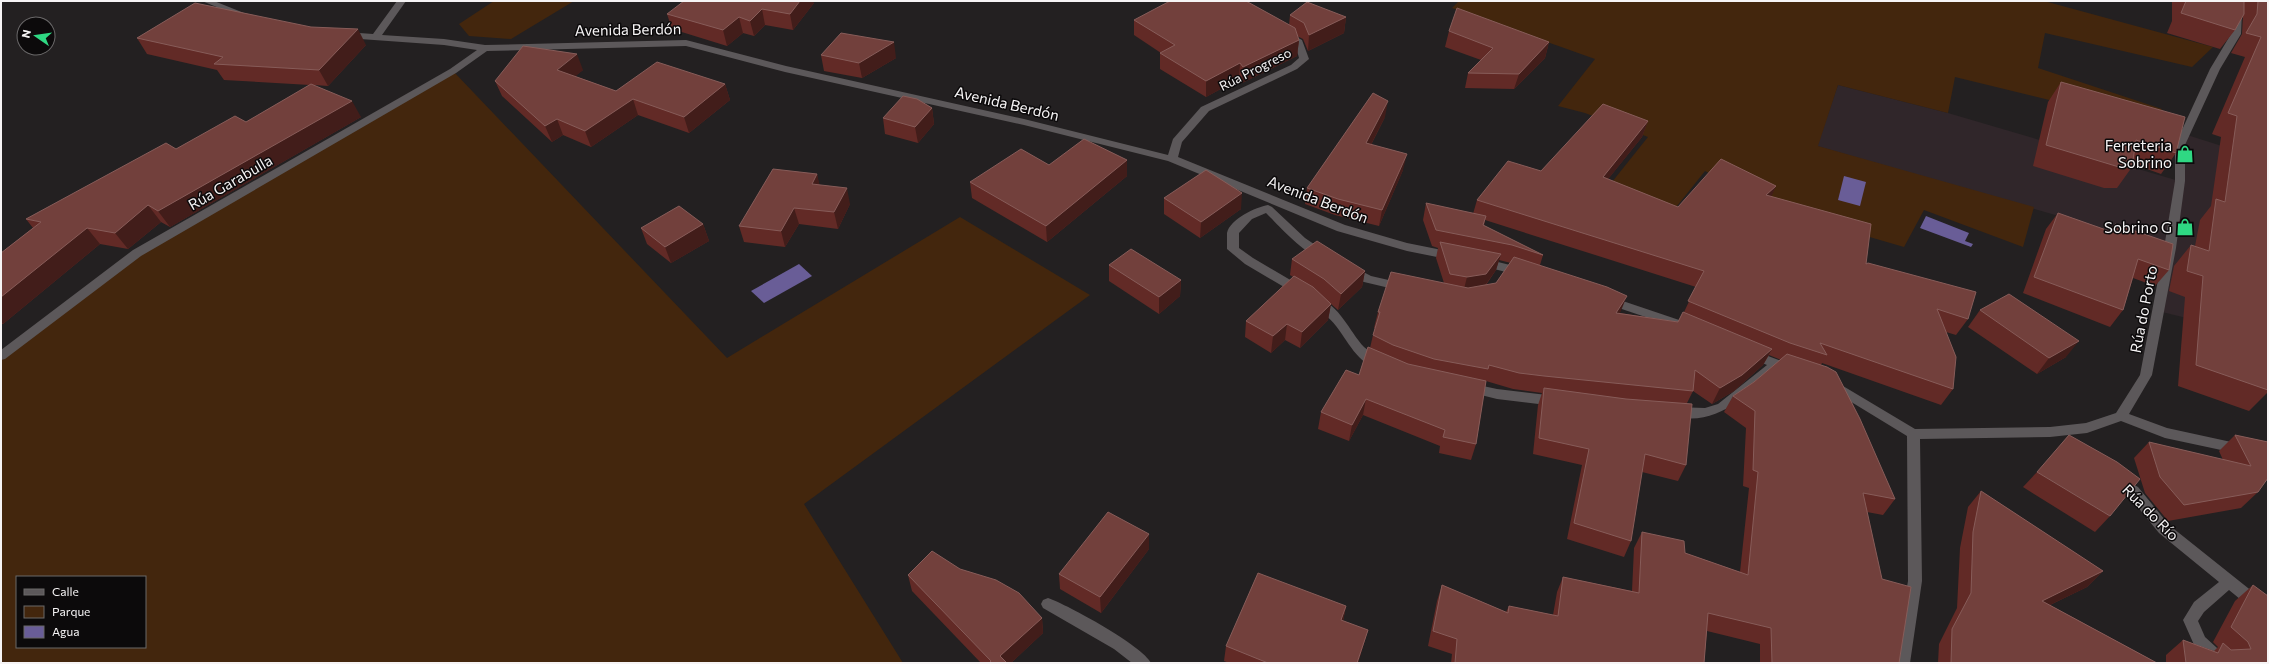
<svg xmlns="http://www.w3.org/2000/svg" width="2269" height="664" viewBox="0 0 2269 664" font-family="Commissioner,sans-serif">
<rect width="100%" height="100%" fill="#232021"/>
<polygon fill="#30262a" points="1838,85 1948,113 2179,181 2184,134 2263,159 2268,338 2158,311 2169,248 1817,146"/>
<g fill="#43260d" fill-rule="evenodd">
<polygon points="494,1 574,1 511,39 469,36 459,24"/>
<polygon points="1459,1 2044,1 2213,47 2192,67 2045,33 2038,68 2162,109 2151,125 1955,77 1948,113 1838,85 1818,146 2034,207 2023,247 1924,210 1904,247 1794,215 1705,171 1669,216 1604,192 1648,137 1585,113 1558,106 1595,59 1452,8"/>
<path d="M 453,71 L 727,358 L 960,217 L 1090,295 L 804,504 L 903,663 L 1,663 L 1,356 L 137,253 ZM 17,577 L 145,577 L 145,647 L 17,647 Z"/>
</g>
<g fill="#695d97">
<polygon points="1844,176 1866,182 1860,206 1838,200"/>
<polygon points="1926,216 1969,233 1965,241 1973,244 1971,247 1920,228"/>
<polygon points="799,264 812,276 764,303 751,291"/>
</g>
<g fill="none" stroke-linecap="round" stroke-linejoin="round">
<g fill="#5c585a" fill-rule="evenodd">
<polygon points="202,1 214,1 249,15 244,18 241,17"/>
<polygon points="397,1 406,1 382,35 444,39 485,45 686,40 786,66 1024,119 1168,155 1173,139 1201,107 1291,65 1299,58 1295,43 1280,34 1285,31 1302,40 1309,59 1297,69 1209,111 1182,142 1178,157 1345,225 1407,243 1452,252 1458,256 1452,260 1407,251 1337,231 1168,161 1024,125 785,72 686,46 487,51 456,73 141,256 5,359 1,360 1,350 133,250 450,69 477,50 444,45 346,38 341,35 346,32 373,34"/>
<polygon points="2228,1 2236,1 2242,12 2241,34 2220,69 2185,145 2185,181 2176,248 2152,375 2129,414 2167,428 2268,450 2268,460 2165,438 2121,421 2087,433 2050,437 1920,439 1922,581 1910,663 1894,663 1908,581 1907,436 1830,389 1828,386 1830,383 1838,383 1915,429 2050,427 2086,423 2116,413 2140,375 2164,248 2175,181 2175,145 2210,69 2231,34 2232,12"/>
<path d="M 1268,205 L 1272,207 L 1305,238 L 1327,253 L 1329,256 L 1327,259 C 1312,263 1277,224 1266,213 L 1252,219 L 1239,233 L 1239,248 L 1253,258 L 1304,288 L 1306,291 L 1304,294 L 1296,294 L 1245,264 L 1227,249 C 1227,244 1227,238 1227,233 C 1230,219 1256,207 1268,205 Z"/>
<polygon points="1482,258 1526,269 1528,272 1522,276 1478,265 1476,262"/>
<polygon points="1350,265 1371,276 1406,284 1408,287 1402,291 1364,282 1346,272 1344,269 1346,266"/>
<polygon points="1608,296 1691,324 1693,327 1687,331 1604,303 1602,300"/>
<path d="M 1317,298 C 1340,305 1349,331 1364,347 C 1370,353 1382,356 1386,363 L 1384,366 C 1362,373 1347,339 1336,326 C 1330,318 1321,311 1313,305 L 1311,302 Z"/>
<path d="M 1752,350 L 1795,366 L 1797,369 L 1795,372 L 1791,374 L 1778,369 C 1747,394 1715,430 1670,415 L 1669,412 L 1670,409 L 1675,407 L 1705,408 L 1718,404 L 1767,365 L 1748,357 L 1746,354 Z"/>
<polygon points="1469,383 1497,389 1555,396 1559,398 1561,401 1559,404 1555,406 1497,399 1465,391 1463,388 1465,385"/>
<polygon points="2118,476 2138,487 2169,525 2268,604 2268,619 2263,618 2229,590 2204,612 2198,621 2205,637 2228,658 2231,663 2212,663 2195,647 2183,620 2194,602 2219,582 2159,533 2128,495 2113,485 2111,481 2113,477"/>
<path d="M 1048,598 C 1068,605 1143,646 1151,663 L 1132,663 L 1114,649 L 1043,608 L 1041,604 L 1043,600 Z"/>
</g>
</g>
<g fill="#622a26" fill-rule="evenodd">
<polygon points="2172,1 2268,1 2268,392 2249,411 2178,386 2185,297 2169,291 2174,266 2191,245 2195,246 2200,220 2211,206 2221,137 2212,134 2245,57 2231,53 2242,34 2243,15 2235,30 2220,49 2167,33 2172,21"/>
<polygon points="814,3 793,30 765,25 754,36 743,33 727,46 672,29 667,14"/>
<polygon points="1290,15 1346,17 1344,33 1308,51 1303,39 1297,36 1299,40 1297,56 1242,83 1239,79 1206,97 1160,69 1160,53 1161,53 1134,35 1134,20 1289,25"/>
<polygon points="1449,31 1549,42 1545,58 1514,89 1465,88 1468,73 1481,60 1445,47"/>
<polygon points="137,38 366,45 328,86 314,85 361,117 170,227 161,222 128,249 100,244 3,324 1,324 1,253 33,228 26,219 176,149 246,122 310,85 224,80 217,70 147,54"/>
<polygon points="821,55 896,58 862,78 824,71"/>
<polygon points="583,70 575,76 616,91 725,84 730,100 689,133 638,115 591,147 563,135 552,142 502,96 495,81"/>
<polygon points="2061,82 2176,153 2161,174 2133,164 2132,167 2117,188 2104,188 2033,166 2048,102"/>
<polygon points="932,108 934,124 918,143 885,134 883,118"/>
<polygon points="1385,117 1371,145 1403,170 1379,226 1335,215 1305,204 1307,188"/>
<path d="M 1648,121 L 1642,137 L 1608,179 L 1678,207 L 1776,186 L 1771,196 L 1866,264 L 1968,319 L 1956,335 L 1946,332 L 1953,389 L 1941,405 L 1822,363 L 1821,365 L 1895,499 L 1883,515 L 1867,512 L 1899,663 L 1760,663 L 1760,644 L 1707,631 L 1704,663 L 1451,663 L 1452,654 L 1428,646 L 1437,601 L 1442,585 L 1506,612 L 1509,606 L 1553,615 L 1557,592 L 1563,577 L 1632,591 L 1634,548 L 1642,532 L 1685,553 L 1740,572 L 1749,488 L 1743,486 L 1746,428 L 1724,412 L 1733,396 L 1754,382 L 1781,360 L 1769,355 L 1763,365 L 1734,391 L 1712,404 L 1693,391 L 1687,403 L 1686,465 L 1678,481 L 1642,472 L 1631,541 L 1624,557 L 1567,539 L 1582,465 L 1533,454 L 1538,405 L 1542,393 L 1513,389 L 1486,381 L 1476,444 L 1471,460 L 1439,453 L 1440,446 L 1363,415 L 1349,441 L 1318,429 L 1321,412 L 1359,375 L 1370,348 L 1373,335 L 1375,328 L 1374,328 L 1378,312 L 1444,283 L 1436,258 L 1438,248 L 1432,246 L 1423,220 L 1426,203 L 1473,214 L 1477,200 L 1541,171 ZM 1485,220 L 1696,287 L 1684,312 L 1678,322 L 1620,313 L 1540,265 L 1543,255 L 1484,226 ZM 1499,260 L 1511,263 L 1496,283 L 1486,285 L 1496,270 Z"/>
<polygon points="1127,160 1127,176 1047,242 972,198 970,182 1049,165"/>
<polygon points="817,174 819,185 850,204 838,229 799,224 785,247 744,242 739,226"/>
<polygon points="1164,198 1241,209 1200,238 1164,214"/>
<polygon points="2058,213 2109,231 2115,224 2169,270 2155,286 2133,278 2123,310 2110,327 2023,293 2046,229"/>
<polygon points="703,224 709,241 671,263 647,244 641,228"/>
<polygon points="1292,259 1365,271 1362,287 1338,310 1331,304 1328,320 1300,348 1285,340 1271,353 1245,337 1246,321 1293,277 1290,275"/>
<polygon points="1109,265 1181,280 1180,296 1159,314 1109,281"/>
<polygon points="1980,310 2066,357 2037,374 1968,327"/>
<polygon points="2235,435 2268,442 2258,492 2241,508 2168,521 2145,493 2134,458 2149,442 2223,460 2219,451"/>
<polygon points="2037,472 2110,516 2095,532 2023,487"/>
<polygon points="1981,491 2103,571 2087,587 2050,605 2157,663 1938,663 1939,644 1957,608 1960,548 1968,507"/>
<polygon points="1149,549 1101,613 1060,589 1059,574"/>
<polygon points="960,569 1042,618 1043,633 1011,663 981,663 912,591 908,575"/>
<polygon points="2253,585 2268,663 2166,663 2166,655 2183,640 2214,651 2218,647 2213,642 2235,601"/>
<polygon points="1346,606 1343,621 1368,630 1358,663 1229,663 1224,661 1226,646"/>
</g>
<g fill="#421d1a">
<polygon points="800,1 813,1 814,3 793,30 790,14"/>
<polygon points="762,9 765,25 754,36 750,21"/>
<polygon points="739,17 743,33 727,46 723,30"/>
<polygon points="1346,17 1344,33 1308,51 1309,35"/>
<polygon points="358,29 366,45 328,86 319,70"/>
<polygon points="1299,40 1297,56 1242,83 1243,67"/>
<polygon points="894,42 896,58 862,78 859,63"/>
<polygon points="1549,42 1545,58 1514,89 1519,74"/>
<polygon points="577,54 583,70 564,86 557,70"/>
<polygon points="1240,63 1239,79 1206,97 1206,81"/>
<polygon points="725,84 730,100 689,133 684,117"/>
<polygon points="633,99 638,115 591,147 585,131"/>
<polygon points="352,101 361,117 170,227 158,211"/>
<polygon points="1388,101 1385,117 1363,160 1366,143"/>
<polygon points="932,108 934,124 918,143 915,127"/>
<polygon points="557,119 563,135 552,142 545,126"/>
<polygon points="1648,121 1642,137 1597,193 1603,177"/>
<polygon points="1407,154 1403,170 1379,226 1382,210"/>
<polygon points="1127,160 1127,176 1047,242 1046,226"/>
<polygon points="817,174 821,191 812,184"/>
<polygon points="1776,186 1769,202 1766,195"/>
<polygon points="847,188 850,204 838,229 834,212"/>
<polygon points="1242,193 1241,209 1200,238 1201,222"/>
<polygon points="148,205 161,222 128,249 115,233"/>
<polygon points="794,208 799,224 785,247 781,231"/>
<polygon points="703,224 709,241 671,263 665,247"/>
<polygon points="87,228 100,244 3,324 1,322 1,297"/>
<polygon points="1501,254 1496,270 1481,291 1463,293 1467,277"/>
<polygon points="1365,271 1362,287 1338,310 1341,294"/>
<polygon points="1181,280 1180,296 1159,314 1159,297"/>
<polygon points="1627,296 1620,313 1610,329 1616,313"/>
<polygon points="1331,304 1328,320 1300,348 1302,332"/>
<polygon points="1287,324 1285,340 1271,353 1273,336"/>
<polygon points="2079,341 2066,357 2037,374 2049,358"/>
<polygon points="1772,349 1763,365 1734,391 1712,404 1720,388"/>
<polygon points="1366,399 1363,415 1349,441 1352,425"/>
<polygon points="1149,534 1149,549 1101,613 1100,597"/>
<polygon points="2103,571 2087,587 2027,616 2042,601"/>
<polygon points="1346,606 1343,621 1341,620"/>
<polygon points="1042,618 1043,633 1011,663 1002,663 1000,656"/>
<polygon points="1368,630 1358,663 1357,663"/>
</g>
<g fill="#72403c" stroke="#875c59">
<polygon points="684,1 800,1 790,14 762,9 750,21 739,17 723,30 667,14"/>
<polygon points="1170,1 1246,1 1295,28 1299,40 1243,67 1240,63 1206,81 1160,53 1175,45 1134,20"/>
<polygon points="2186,1 2244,1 2244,14 2235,30 2181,13"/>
<polygon points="2258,1 2268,1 2268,390 2196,365 2203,276 2187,271 2191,245 2209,251 2216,199 2225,202 2237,116 2228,113 2261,37 2246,33 2257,14"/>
<polygon points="1307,2 1346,17 1309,35 1304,23 1290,15"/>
<polygon points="195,3 311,27 358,29 319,70 214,64 223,57 137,38"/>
<polygon points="1457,8 1549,42 1519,74 1468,73 1493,48 1449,31"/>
<polygon points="841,33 894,42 859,63 821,55"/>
<polygon points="523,46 577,54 557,70 616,91 657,62 725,84 684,117 633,99 585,131 557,119 545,126 495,81"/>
<polygon points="2061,82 2185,117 2176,153 2136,140 2132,167 2119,167 2046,145"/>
<polygon points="311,84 352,101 158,211 148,205 115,233 87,228 1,297 1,253 41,222 26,219 166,143 176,149 235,116 246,122"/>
<polygon points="1373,93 1388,101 1366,143 1407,154 1382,210 1338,199 1307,188"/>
<polygon points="903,96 917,99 932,108 915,127 883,118"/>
<polygon points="1603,104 1648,121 1603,177 1678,207 1721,159 1776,186 1766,195 1871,224 1866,264 1868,263 1976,292 1968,319 1937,309 1956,357 1953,389 1820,343 1827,355 1790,343 1688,301 1704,271 1477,200 1508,161 1541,171"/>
<polygon points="1084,139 1127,160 1046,226 970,182 1021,149 1049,165"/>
<polygon points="773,169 817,174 812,184 847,188 834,212 794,208 781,231 739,226"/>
<polygon points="1206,170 1242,193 1201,222 1164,198"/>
<polygon points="1426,203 1486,216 1483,225 1543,255 1512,245 1436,230"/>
<polygon points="679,206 703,224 665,247 641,228"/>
<polygon points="2058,213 2112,232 2115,224 2173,244 2169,270 2138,259 2123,310 2034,277"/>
<polygon points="1317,241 1365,271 1341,294 1324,279 1292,259"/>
<polygon points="1440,242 1501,254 1486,274 1467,277 1450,274"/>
<polygon points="1131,249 1181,280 1159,297 1109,265"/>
<polygon points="1514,257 1607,287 1627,296 1616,313 1678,322 1683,312 1772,349 1742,375 1720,388 1695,370 1693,391 1544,376 1519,373 1489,365 1488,369 1434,359 1393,345 1373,335 1380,312 1378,312 1391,272 1468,288 1496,283"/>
<polygon points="1294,276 1313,287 1331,304 1302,332 1287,324 1273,336 1246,321"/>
<polygon points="2009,294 2079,341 2049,358 1980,310"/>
<polygon points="1368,347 1408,364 1486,381 1476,444 1443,437 1445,430 1366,399 1352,425 1321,412 1346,370 1359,375"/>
<polygon points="1787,354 1827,367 1836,372 1860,419 1895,499 1863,493 1882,579 1911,587 1899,663 1772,663 1771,628 1708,613 1704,663 1455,663 1457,639 1433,631 1442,585 1508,613 1509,606 1558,616 1563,577 1639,593 1642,532 1684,541 1685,553 1748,575 1758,472 1753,470 1755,411 1733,396 1754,382"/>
<polygon points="1544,388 1626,399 1692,404 1686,465 1645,454 1631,541 1574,523 1589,449 1539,438"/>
<polygon points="2069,435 2117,462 2140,479 2110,516 2037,472"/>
<polygon points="2235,435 2268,442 2268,478 2258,492 2184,505 2160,477 2149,442 2251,466"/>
<polygon points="1981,491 2103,571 2042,601 2157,663 1951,663 1952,629 1971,593 1973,532"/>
<polygon points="1108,512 1149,534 1100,597 1059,574"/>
<polygon points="932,551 960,569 996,580 1019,593 1042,618 1000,656 1007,663 989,663 991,661 908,575"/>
<polygon points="1258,573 1346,606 1341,620 1368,630 1357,663 1268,663 1226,646"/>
<polygon points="2253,585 2268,596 2268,663 2186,663 2183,640 2218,653 2223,643 2231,650 2251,649 2248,642 2231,627"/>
</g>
<defs>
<g id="shop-bare" transform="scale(1.38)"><path d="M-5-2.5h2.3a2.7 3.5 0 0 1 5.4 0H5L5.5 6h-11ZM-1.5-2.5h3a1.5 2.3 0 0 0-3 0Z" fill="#2fd883" stroke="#0c0a0b" stroke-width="2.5" paint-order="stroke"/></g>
</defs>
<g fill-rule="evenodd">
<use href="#shop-bare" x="2185" y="154"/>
<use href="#shop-bare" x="2185" y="227"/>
</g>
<g text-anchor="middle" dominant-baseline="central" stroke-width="3" stroke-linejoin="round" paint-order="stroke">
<g font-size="13" fill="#f6f4f5" stroke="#0c0a0b">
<text transform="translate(1255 69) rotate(-27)">Rúa Progreso</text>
</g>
<g font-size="15" fill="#f6f4f5" stroke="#0c0a0b">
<text transform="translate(628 29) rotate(-1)">Avenida Berdón</text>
<text transform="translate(1007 103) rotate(13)">Avenida Berdón</text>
<text transform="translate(230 182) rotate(-30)">Rúa Garabulla</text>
<text transform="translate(1318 199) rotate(21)">Avenida Berdón</text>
<text transform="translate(2143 309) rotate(-79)">Rúa do Porto</text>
<text transform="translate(2151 512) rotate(45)">Rúa do Río</text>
</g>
<g font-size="15" fill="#f6f4f5" stroke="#0c0a0b" text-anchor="end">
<text x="2172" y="145">Ferreteria<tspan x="2172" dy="17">Sobrino</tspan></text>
<text x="2172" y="227">Sobrino G</text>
</g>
</g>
<rect width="2269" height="664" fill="none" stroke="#f6f4f5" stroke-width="4"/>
<rect x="16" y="576" width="130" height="72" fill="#0c0a0b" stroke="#6a6869"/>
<rect x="24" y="589" width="20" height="6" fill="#5c585a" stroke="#6a6869"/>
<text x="52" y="596" font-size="12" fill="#f6f4f5">Calle</text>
<rect x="24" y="606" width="20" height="12" fill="#43260d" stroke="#6a6869"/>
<text x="52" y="616" font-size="12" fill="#f6f4f5">Parque</text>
<rect x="24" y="626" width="20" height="12" fill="#695d97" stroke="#6a6869"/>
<text x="52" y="636" font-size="12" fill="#f6f4f5">Agua</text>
<g transform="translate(36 36) rotate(283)"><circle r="19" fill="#0c0a0b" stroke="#6a6869"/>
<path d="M0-3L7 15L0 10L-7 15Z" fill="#2fd883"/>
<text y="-6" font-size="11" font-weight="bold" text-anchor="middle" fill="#f6f4f5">N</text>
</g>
</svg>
